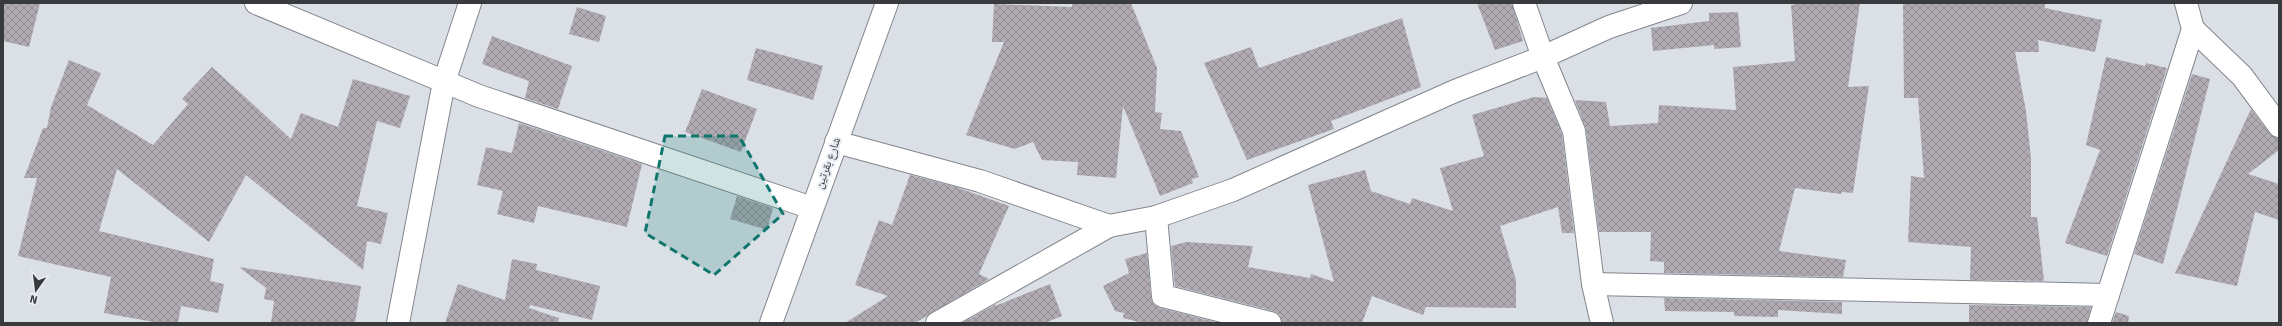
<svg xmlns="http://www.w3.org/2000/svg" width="2282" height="326" viewBox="0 0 2282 326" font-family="Signika,'Noto Naskh Arabic',sans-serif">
<defs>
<pattern id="building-cross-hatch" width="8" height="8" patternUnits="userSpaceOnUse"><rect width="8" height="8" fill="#b0abb2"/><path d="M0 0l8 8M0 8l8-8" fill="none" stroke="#908c92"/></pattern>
</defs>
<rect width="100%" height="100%" fill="#dbe0e6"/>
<g fill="url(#building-cross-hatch)">
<polygon points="3,3 40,3 29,47 3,41"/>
<polygon points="1072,3 1131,3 1157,68 1155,112 1162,113 1160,129 1181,131 1199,177 1192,179 1193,183 1160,196 1123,106 1116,178 1077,175 1078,162 1042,160 1033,142 1015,149 966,135 1004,42 992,42 994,4 1072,7"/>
<polygon points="1477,3 1512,3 1523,41 1495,50"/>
<polygon points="1804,3 1860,3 1848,87 1869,86 1853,193 1842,192 1841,194 1795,188 1779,251 1846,260 1843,277 1664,273 1664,262 1650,261 1651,232 1599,232 1586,129 1575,100 1606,102 1610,126 1658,123 1659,105 1736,110 1733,67 1795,61 1791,5"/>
<polygon points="1903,3 2045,3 2045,8 2102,20 2095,52 2038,40 2039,52 2015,52 2026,111 2031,158 2031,217 2037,217 2044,281 1970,280 1971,247 1908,242 1911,176 1924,178 1918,98 1904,98"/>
<polygon points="577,7 606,16 599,42 569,34"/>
<polygon points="1738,12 1741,47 1714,49 1714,45 1653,51 1651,28 1709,21 1709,13"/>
<polygon points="1402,18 1421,87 1331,121 1334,129 1247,160 1204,63 1251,47 1259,68"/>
<polygon points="492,36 572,66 558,109 525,98 529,81 482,64"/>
<polygon points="756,48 823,66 813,100 747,80"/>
<polygon points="2106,57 2145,66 2146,63 2167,68 2107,256 2065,243 2100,150 2086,145"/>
<polygon points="69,60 101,73 87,105 153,145 188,104 182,99 212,67 291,139 301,113 338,127 353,79 410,96 400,128 377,121 357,206 388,213 381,244 367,241 363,270 246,175 209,242 117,169 99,231 214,259 210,281 224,284 218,313 181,306 178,323 159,323 104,313 111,277 18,256 37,178 24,178 43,128 47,128 51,107"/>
<polygon points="2192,74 2210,79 2163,264 2134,254"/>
<polygon points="702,89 757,109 741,152 685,132"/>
<polygon points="1534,97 1547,98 1562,134 1574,233 1562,233 1558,207 1500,226 1516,280 1516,308 1426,307 1423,315 1372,296 1362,323 1282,323 1279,314 1273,311 1175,286 1171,246 1186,242 1253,246 1248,267 1310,278 1311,274 1334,282 1308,185 1365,170 1371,191 1410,204 1412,198 1453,211 1440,168 1484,156 1472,115"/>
<polygon points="2251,109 2269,133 2279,138 2279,150 2248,174 2279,184 2279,220 2255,212 2237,286 2175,273"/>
<polygon points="519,123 642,164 627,227 538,206 534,223 497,214 503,191 477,185 486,147 512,153"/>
<polygon points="910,175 956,187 1009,206 979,274 989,279 915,323 845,323 888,296 855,285 879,220 892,225"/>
<polygon points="737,196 773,208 767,230 730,219"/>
<polygon points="1147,253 1151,297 1154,304 1160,308 1219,323 1143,323 1123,318 1124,313 1115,311 1103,286 1129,273 1125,259"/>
<polygon points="512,259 537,264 536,270 600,286 592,320 530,305 529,308 559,318 558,323 445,323 458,284 505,300"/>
<polygon points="239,267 361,286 355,323 271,323 274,301 264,299 266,288"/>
<polygon points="1050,284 1062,316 1045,323 962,323 996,304 995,306"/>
<polygon points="1664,298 1842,302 1842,314 1778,310 1778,317 1734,316 1734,312 1665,311"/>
<polygon points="1969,305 2091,307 2087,323 1969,323"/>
<polygon points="2116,312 2129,316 2128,323 2112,323"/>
</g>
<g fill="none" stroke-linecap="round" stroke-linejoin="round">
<g stroke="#83878d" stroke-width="24">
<g id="minor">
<polyline points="256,3 479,96 812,208"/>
<polyline points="1524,3 1543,57 1574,131 1593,284 1602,323"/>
<polyline points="2193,29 2242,76 2279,126"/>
<polyline points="836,142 980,181 1109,226"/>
<polyline points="1156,217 1163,296 1270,323"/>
<polyline points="1593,284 2108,295"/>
<polyline points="398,323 444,82 470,3"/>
<polyline points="771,323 887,3"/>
<polyline points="937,323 1109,226 1156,217 1233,190 1455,91 1543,57 1609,27 1681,3"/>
<polyline points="2099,323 2193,29 2186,3"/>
</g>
</g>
<use href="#minor" stroke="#fff" stroke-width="22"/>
</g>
<path fill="#0f766e" fill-opacity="0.2" stroke="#0f766e" stroke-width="3" stroke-dasharray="8 5" stroke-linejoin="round" d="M 665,136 L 739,136 L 783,214 L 714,275 L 645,233 Z"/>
<g text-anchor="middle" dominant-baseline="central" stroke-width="4" stroke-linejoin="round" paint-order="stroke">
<g font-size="12" fill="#383a3d" stroke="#e8edf3">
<text transform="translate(828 163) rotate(-70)">شارع بقرتين</text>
</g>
</g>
<rect width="2282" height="326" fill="none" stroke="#383a3d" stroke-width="8"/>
<g transform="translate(36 290) rotate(194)" stroke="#e8edf3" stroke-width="3" paint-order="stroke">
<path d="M0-3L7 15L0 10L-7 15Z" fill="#383a3d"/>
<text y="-6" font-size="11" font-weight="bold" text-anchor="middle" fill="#383a3d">N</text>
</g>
</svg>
